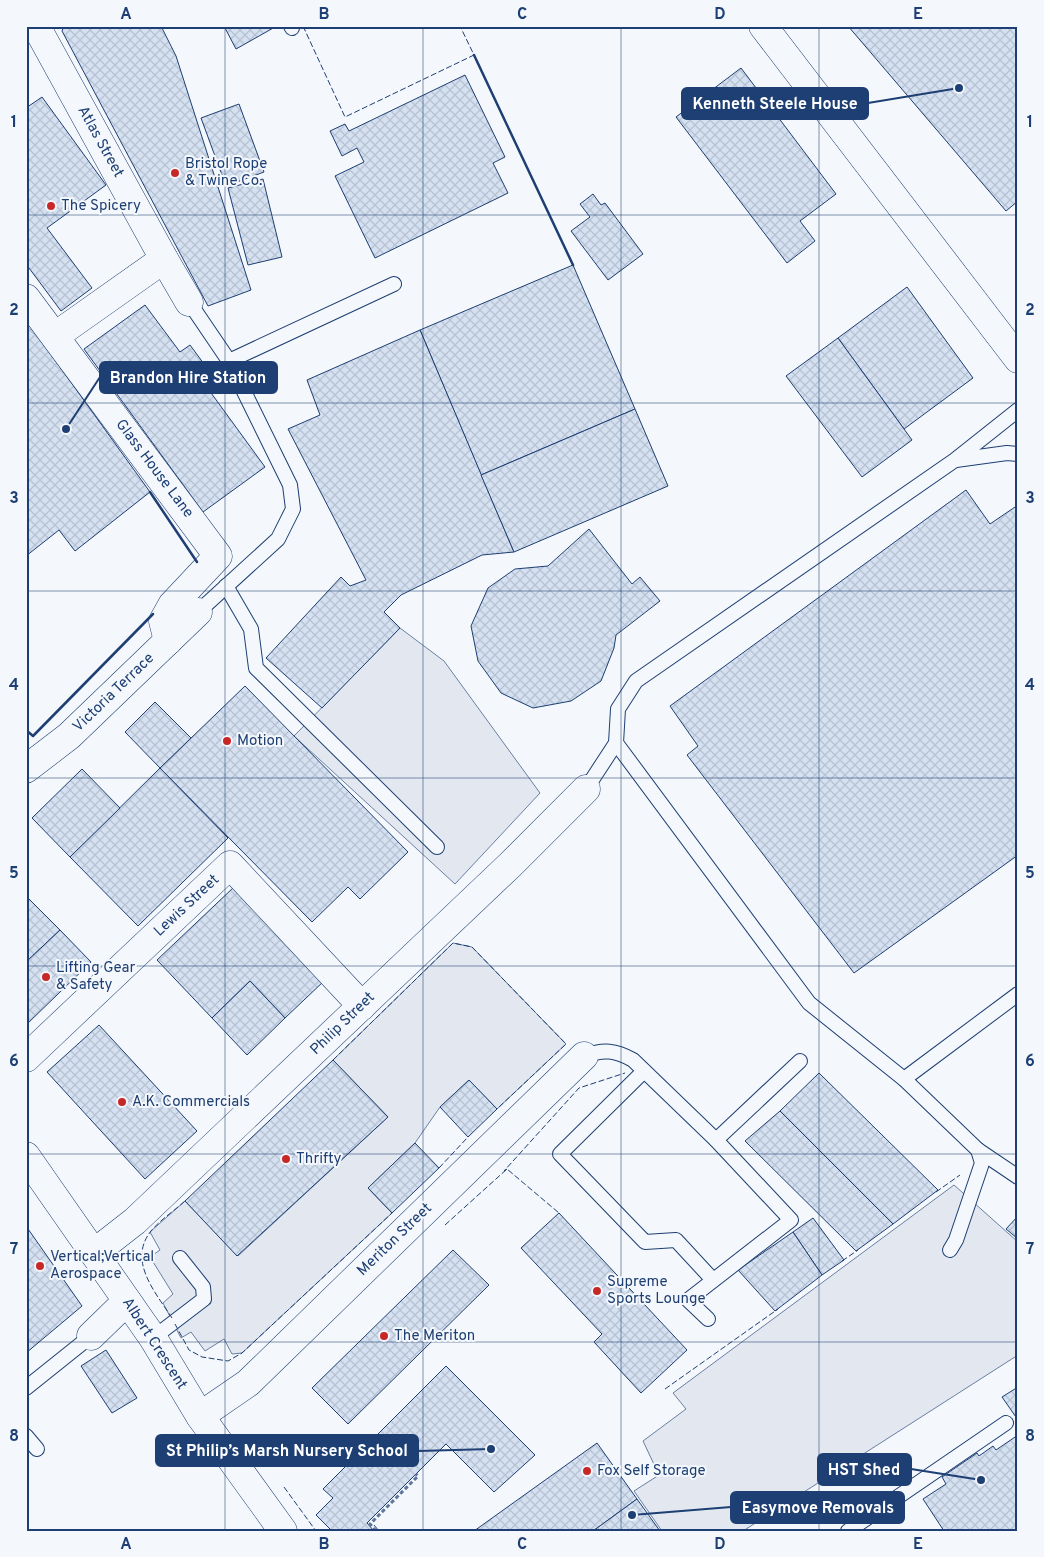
<svg xmlns="http://www.w3.org/2000/svg" width="1044" height="1557" viewBox="0 0 1044 1557" font-family="Overpass,sans-serif">
<defs>
<pattern id="building-cross-hatch" width="8" height="8" patternUnits="userSpaceOnUse" patternTransform="scale(1.25)"><rect width="8" height="8" fill="#d5e0f0"/><path d="M0 0l8 8M0 8l8-8" fill="none" stroke="#b6c1d1"/></pattern>
</defs>
<rect width="100%" height="100%" fill="#f4f7fb"/>
<g fill="#e3e8f0" stroke="#687fa3">
<polygon points="400,628 444,661 540,793 455,884 294,736"/>
<polygon points="453,943 472,947 566,1044 497,1109 469,1080 440,1107 415,1143 368,1188 392,1213 242,1353 232,1354 224,1339 205,1351 191,1332 181,1338 163,1303 173,1294 150,1257 160,1250 150,1232 185,1201 238,1256 388,1117 333,1060"/>
<polygon points="954,1185 1018,1242 1018,1355 743,1531 662,1531 634,1491 659,1475 643,1441 686,1409 673,1393"/>
</g>
<g fill="url(#building-cross-hatch)" stroke="#1d3f73">
<polygon points="64,26 161,26 176,56 251,290 208,306 62,31"/>
<polygon points="224,26 275,26 275,27 236,49"/>
<polygon points="848,26 1018,26 1018,201 1006,211"/>
<polygon points="741,68 836,194 800,221 815,241 787,263 676,117"/>
<polygon points="465,75 505,157 493,163 508,193 375,258 335,176 364,162 357,148 342,156 330,131 345,124 349,131"/>
<polygon points="42,97 106,185 47,228 92,288 61,311 26,264 26,108"/>
<polygon points="239,104 264,172 226,186 201,118"/>
<polygon points="263,179 282,257 248,265 228,188"/>
<polygon points="593,194 601,205 605,203 643,254 608,280 571,231 590,217 580,204"/>
<polygon points="573,265 635,409 481,475 420,330"/>
<polygon points="907,287 973,378 904,429 838,338"/>
<polygon points="145,305 180,352 190,345 207,368 198,375 265,467 203,512 84,349"/>
<polygon points="26,320 150,492 75,551 59,530 26,556"/>
<polygon points="420,330 514,552 482,555 401,595 384,612 400,628 322,708 266,658 341,577 350,586 366,580 288,429 320,415 307,380"/>
<polygon points="838,338 912,440 862,477 786,376"/>
<polygon points="635,409 668,486 514,552 481,475"/>
<polygon points="966,490 990,524 1018,505 1018,855 854,973 687,755 698,746 670,706"/>
<polygon points="589,529 632,584 640,577 660,601 616,635 614,648 601,681 571,701 533,708 501,693 478,661 471,626 488,588 515,569 548,566"/>
<polygon points="245,686 408,852 360,899 348,887 312,922 160,768"/>
<polygon points="155,702 191,738 160,768 125,732"/>
<polygon points="160,768 228,838 138,926 70,857"/>
<polygon points="82,769 120,808 70,857 32,818"/>
<polygon points="234,887 324,981 285,1018 250,981 212,1018 157,960"/>
<polygon points="26,896 60,930 26,962"/>
<polygon points="60,930 91,962 26,1025 26,962"/>
<polygon points="250,981 285,1018 247,1055 212,1018"/>
<polygon points="99,1025 197,1131 145,1179 47,1072"/>
<polygon points="333,1060 388,1117 237,1256 185,1201"/>
<polygon points="819,1073 938,1190 893,1224 780,1111"/>
<polygon points="469,1080 497,1109 468,1137 440,1107"/>
<polygon points="780,1111 893,1224 856,1251 745,1141"/>
<polygon points="415,1143 439,1168 392,1213 368,1188"/>
<polygon points="559,1213 687,1350 641,1393 594,1342 602,1334 521,1248"/>
<polygon points="1018,1216 1018,1239 1006,1229"/>
<polygon points="813,1218 844,1260 822,1275 793,1232"/>
<polygon points="26,1226 82,1306 26,1353"/>
<polygon points="793,1232 822,1275 775,1311 738,1270"/>
<polygon points="453,1250 489,1285 348,1424 312,1388"/>
<polygon points="106,1350 137,1398 112,1413 81,1366"/>
<polygon points="446,1366 535,1455 494,1492 446,1444 367,1523 374,1531 332,1531 316,1515 333,1498 323,1489"/>
<polygon points="1018,1387 1018,1420 1002,1397"/>
<polygon points="1018,1435 1018,1531 944,1531 923,1499 946,1484 942,1477 977,1453 979,1456 993,1446 996,1450"/>
<polygon points="597,1443 637,1499 593,1531 474,1531"/>
<polygon points="637,1499 660,1531 593,1531"/>
</g>
<g fill="none" stroke-linecap="round" stroke-linejoin="round">
<g stroke="#1d3f73" stroke-width="16">
<g id="service">
<polyline points="291,26 292,28"/>
<polyline points="189,302 229,361 290,485 293,509 278,539 198,612"/>
<polyline points="229,361 394,284"/>
<polyline points="1018,410 955,460 636,681 618,709 616,743 809,1003 904,1079 1018,994"/>
<polyline points="956,460 1007,453 1018,454"/>
<polyline points="226,586 251,629 256,668 437,847"/>
<polyline points="586,789 616,743"/>
<path d="M 584,1056 C 604,1049 615,1050 633,1060 L 716,1140 L 800,1061"/>
<polyline points="644,1071 560,1154 645,1242 676,1240 713,1280"/>
<polyline points="904,1079 978,1150 982,1163 956,1240 950,1250"/>
<polyline points="978,1150 1018,1177"/>
<polyline points="708,1319 688,1300 791,1220 716,1140"/>
<polyline points="153,1338 204,1299 203,1287 180,1258"/>
<polyline points="26,1388 91,1336"/>
<polyline points="26,1436 37,1449"/>
<polyline points="848,1531 1006,1423"/>
</g>
</g>
<g stroke="#1d3f73" stroke-width="29">
<g id="minor">
<polyline points="36,26 164,259 55,336"/>
<polyline points="763,26 1018,359"/>
<polyline points="164,259 189,302"/>
<polyline points="26,298 218,556 172,605 163,621 168,641"/>
<polyline points="26,769 69,736 198,612"/>
<polyline points="26,1058 230,865 362,1006"/>
<polyline points="94,1253 135,1221 510,865 586,789"/>
<polyline points="91,1336 127,1301"/>
<polyline points="200,1416 248,1383 584,1056"/>
</g>
</g>
<g stroke="#1d3f73" stroke-width="29">
<polyline id="tertiary" points="26,1156 153,1338 200,1416 283,1531"/>
</g>
<polyline stroke="#5e769c" stroke-width="3" stroke-dasharray="4 2.5" stroke-linecap="butt" points="376,1531 370,1524 418,1476 416,1474"/>
<use href="#service" stroke="#f4f7fb" stroke-width="14"/>
<use href="#minor" stroke="#f4f7fb" stroke-width="28"/>
<use href="#tertiary" stroke="#f4f7fb" stroke-width="28"/>
<g stroke="#1d3f73" stroke-width="1" stroke-dasharray="6 2.5" stroke-linecap="butt">
<polyline points="303,26 345,117 474,55 460,26"/>
<polyline points="333,1060 453,943 472,947 566,1044 497,1109"/>
<polyline points="439,1168 468,1137"/>
<polyline points="507,1169 504,1171 579,1088 625,1073"/>
<polyline points="936,1192 960,1175"/>
<polyline points="445,1225 507,1169 559,1213"/>
<polyline points="842,1261 858,1250"/>
<path d="M 172,1318 C 156,1293 127,1261 151,1231 C 160,1220 174,1211 185,1201"/>
<polyline points="175,1324 189,1350 202,1357 228,1361 242,1353 392,1213"/>
<polyline points="665,1389 778,1309"/>
<polyline points="284,1487 316,1531"/>
<polyline points="374,1525 379,1531"/>
</g>
<g stroke="#1d3f73" stroke-width="2.5">
<polyline points="474,55 573,265"/>
<polyline points="150,492 197,562"/>
<polyline points="26,730 33,736 153,614"/>
</g>
</g>
<path fill="none" stroke="#1d3f73" stroke-width="1" stroke-opacity="0.55" d="M 225,26 L 225,1531M 423,26 L 423,1531M 621,26 L 621,1531M 819,26 L 819,1531M 26,215 L 1018,215M 26,403 L 1018,403M 26,591 L 1018,591M 26,778 L 1018,778M 26,966 L 1018,966M 26,1154 L 1018,1154M 26,1342 L 1018,1342"/>
<g fill="#c62828" stroke="#f4f7fb" stroke-width="2">
<circle cx="175" cy="173" r="5"/>
<circle cx="51" cy="206" r="5"/>
<circle cx="227" cy="741" r="5"/>
<circle cx="46" cy="977" r="5"/>
<circle cx="122" cy="1102" r="5"/>
<circle cx="286" cy="1159" r="5"/>
<circle cx="40" cy="1266" r="5"/>
<circle cx="597" cy="1291" r="5"/>
<circle cx="384" cy="1336" r="5"/>
<circle cx="587" cy="1471" r="5"/>
</g>
<g text-anchor="middle" dominant-baseline="central" stroke-width="4" stroke-linejoin="round" paint-order="stroke">
<g font-size="15" fill="#1d3f73" stroke="#f4f7fb">
<text transform="translate(100 142) rotate(61)">Atlas Street</text>
<text transform="translate(154 469) rotate(53)">Glass House Lane</text>
<text transform="translate(114 693) rotate(-44)">Victoria Terrace</text>
<text transform="translate(187 906) rotate(-43)">Lewis Street</text>
<text transform="translate(343 1024) rotate(-44)">Philip Street</text>
<text transform="translate(395 1240) rotate(-44)">Meriton Street</text>
<text transform="translate(154 1344) rotate(57)">Albert Crescent</text>
</g>
<g font-size="15" fill="#1d3f73" stroke="#f4f7fb" text-anchor="start">
<text x="185" y="164">Bristol Rope<tspan x="185" dy="17">&amp; Twine Co.</tspan></text>
<text x="61" y="206">The Spicery</text>
<text x="237" y="741">Motion</text>
<text x="56" y="968">Lifting Gear<tspan x="56" dy="17">&amp; Safety</tspan></text>
<text x="132" y="1102">A.K. Commercials</text>
<text x="296" y="1159">Thrifty</text>
<text x="50" y="1257">Vertical;Vertical<tspan x="50" dy="17">Aerospace</tspan></text>
<text x="607" y="1282">Supreme<tspan x="607" dy="17">Sports Lounge</tspan></text>
<text x="394" y="1336">The Meriton</text>
<text x="597" y="1471">Fox Self Storage</text>
</g>
</g>
<path fill="none" stroke="#1d3f73" stroke-width="2" d="M959 88L868 103M66 429L100 377M491 1449L418 1451M981 1480L911 1469M632 1515L731 1507"/>
<g fill="#1d3f73" stroke="#f4f7fb" stroke-width="2">
<circle cx="959" cy="88" r="5"/>
<circle cx="66" cy="429" r="5"/>
<circle cx="491" cy="1449" r="5"/>
<circle cx="981" cy="1480" r="5"/>
<circle cx="632" cy="1515" r="5"/>
</g>
<g fill="#1d3f73" stroke="#1d3f73" stroke-width="2">
<rect x="682" y="88" width="186" height="31" rx="5"/>
<rect x="100" y="362" width="177" height="31" rx="5"/>
<rect x="156" y="1435" width="262" height="31" rx="5"/>
<rect x="818" y="1454" width="93" height="31" rx="5"/>
<rect x="731" y="1492" width="173" height="31" rx="5"/>
</g>
<g font-size="16" text-anchor="middle" font-weight="bold" fill="#fff">
<text x="775" y="109">Kenneth Steele House</text>
<text x="188" y="383">Brandon Hire Station</text>
<text x="287" y="1456">St Philip’s Marsh Nursery School</text>
<text x="864" y="1475">HST Shed</text>
<text x="818" y="1513">Easymove Removals</text>
</g>
<rect width="1044" height="1557" fill="none" stroke="#f4f7fb" stroke-width="55"/>
<rect x="28" y="28" width="988" height="1502" fill="none" stroke="#1d3f73" stroke-width="2"/>
<g font-size="16" text-anchor="middle" font-weight="bold" fill="#1d3f73">
<text x="126" y="19">A</text>
<text x="324" y="19">B</text>
<text x="522" y="19">C</text>
<text x="720" y="19">D</text>
<text x="918" y="19">E</text>
<text x="14" y="127">1</text>
<text x="1030" y="127">1</text>
<text x="14" y="315">2</text>
<text x="1030" y="315">2</text>
<text x="14" y="503">3</text>
<text x="1030" y="503">3</text>
<text x="14" y="690">4</text>
<text x="1030" y="690">4</text>
<text x="14" y="878">5</text>
<text x="1030" y="878">5</text>
<text x="14" y="1066">6</text>
<text x="1030" y="1066">6</text>
<text x="14" y="1254">7</text>
<text x="1030" y="1254">7</text>
<text x="14" y="1441">8</text>
<text x="1030" y="1441">8</text>
<text x="126" y="1549">A</text>
<text x="324" y="1549">B</text>
<text x="522" y="1549">C</text>
<text x="720" y="1549">D</text>
<text x="918" y="1549">E</text>
</g>
</svg>
